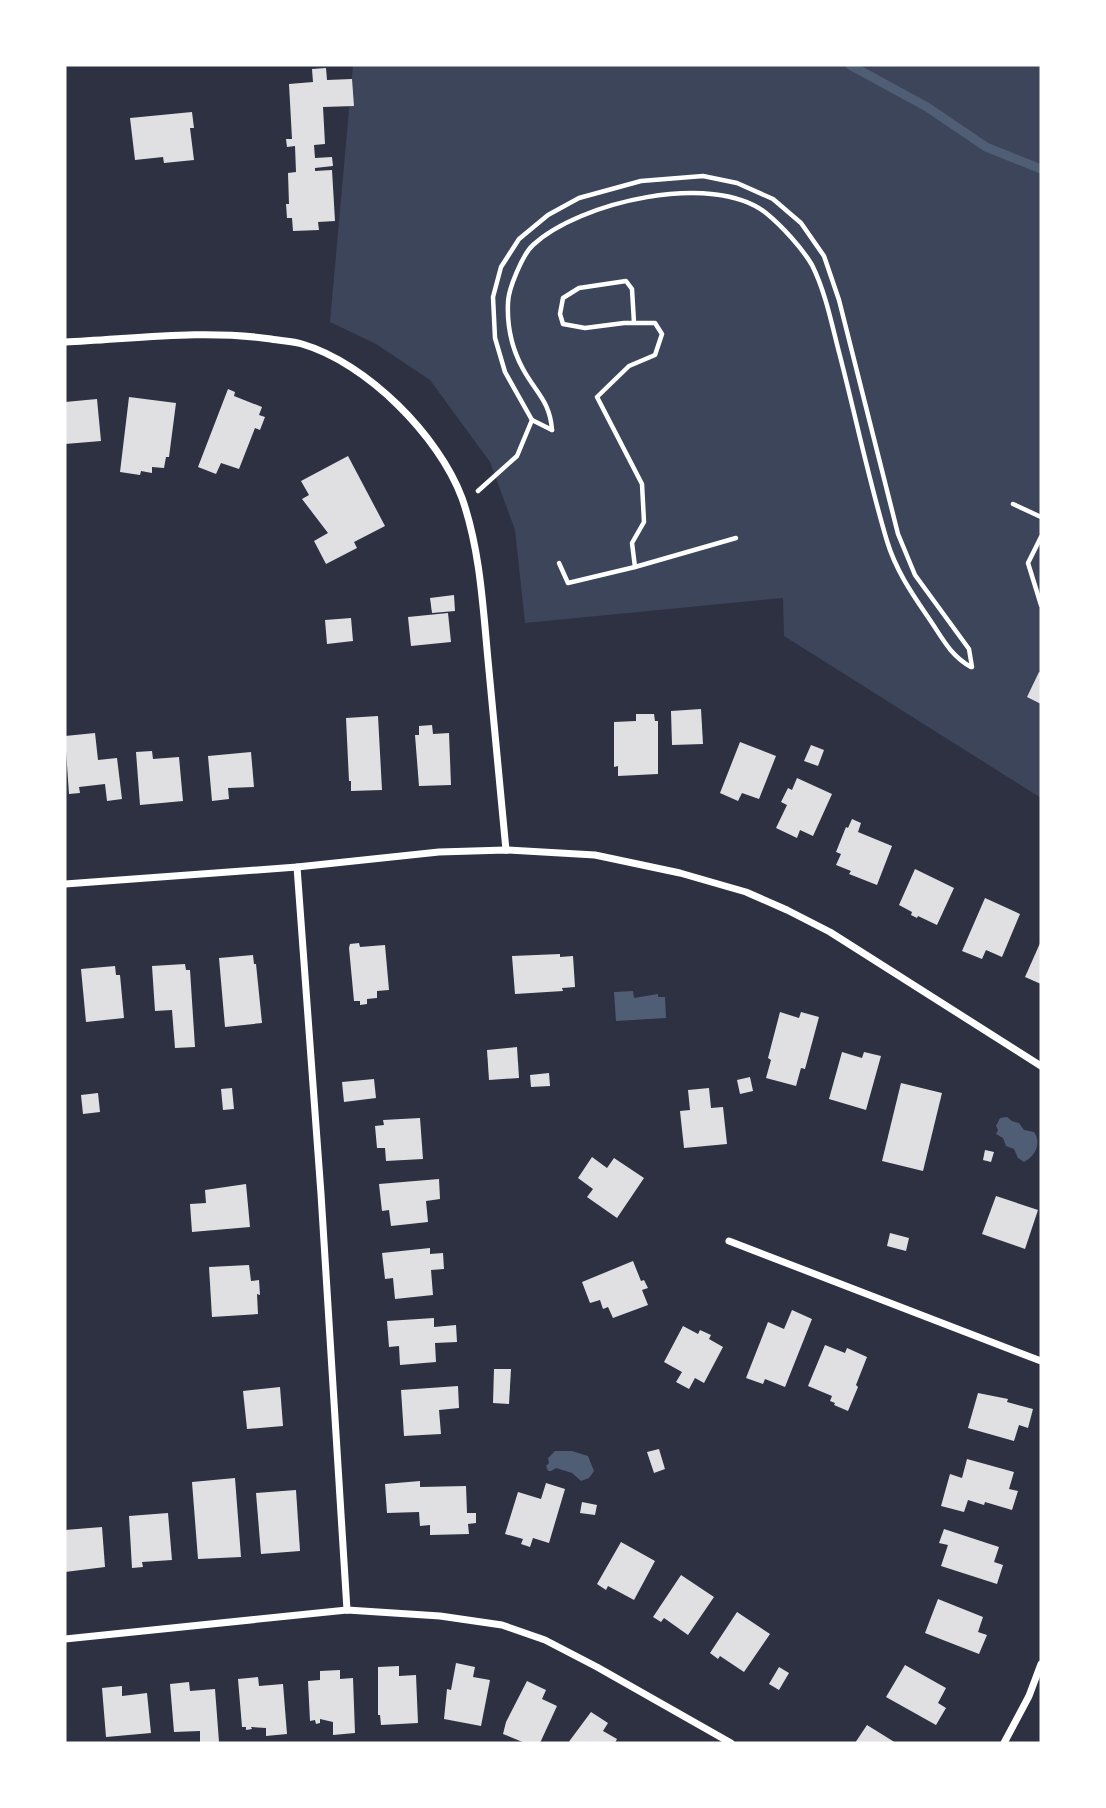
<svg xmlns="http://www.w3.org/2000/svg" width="1106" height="1808" viewBox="0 0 1106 1808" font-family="Karla,sans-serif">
<rect width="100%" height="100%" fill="#2d3142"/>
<polygon fill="#3c4559" points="353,65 1041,65 1041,798 784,636 783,598 525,623 515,530 490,462 430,380 376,344 330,322"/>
<g fill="#4f5d75">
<polygon points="633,991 634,998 658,994 658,997 665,997 666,1018 616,1021 614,992"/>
<path d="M 1007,1117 L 1012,1121 L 1019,1123 L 1024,1130 L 1034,1132 C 1042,1143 1035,1157 1024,1162 L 1018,1158 L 1014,1149 L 1006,1146 L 1003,1138 L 996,1134 L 998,1130 L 996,1126 L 1000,1118 Z"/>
<polygon points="555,1451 572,1451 588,1456 594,1471 589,1478 581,1481 572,1473 556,1468 551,1471 548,1471 546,1466 549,1463 548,1458"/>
</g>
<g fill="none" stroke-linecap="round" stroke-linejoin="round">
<polyline stroke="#4f5d75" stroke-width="9" points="850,65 927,107 986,147 1041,169"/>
</g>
<g fill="#e0e0e3">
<polygon points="326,68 327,80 352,79 354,106 323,107 325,144 314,145 315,158 332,157 333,166 315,168 315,171 332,170 335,221 318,222 319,230 293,231 292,218 287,218 286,204 289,204 288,173 296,172 295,146 287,147 286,139 292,139 289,84 313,82 312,69"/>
<polygon points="192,112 194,128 190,128 194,160 164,163 163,157 135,160 130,118"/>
<polygon points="228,389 235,392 234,396 262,407 259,415 265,417 260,430 255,428 239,469 221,463 216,474 198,467"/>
<polygon points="129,397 176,403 169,457 166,457 164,468 152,467 152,473 141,471 140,475 120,472"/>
<polygon points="97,399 101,441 65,444 65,402"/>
<polygon points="348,456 385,526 354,542 357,548 326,564 314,541 328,533 302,499 309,495 301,481"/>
<polygon points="454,595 455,611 432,613 430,598"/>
<polygon points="448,613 451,642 411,646 408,617"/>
<polygon points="351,618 353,641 327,644 325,620"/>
<polygon points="1039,672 1041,673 1041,704 1027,697"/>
<polygon points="701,709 703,744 672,745 671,711"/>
<polygon points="636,714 654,714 655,721 658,721 658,774 618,776 618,766 614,767 614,722 636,721"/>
<polygon points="378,716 382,790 351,791 351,781 349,781 346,718"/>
<polygon points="432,725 433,734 449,733 451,785 419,786 415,735 419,735 419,726"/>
<polygon points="95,733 98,760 117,758 122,799 107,801 105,784 79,787 80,793 69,794 65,736"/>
<polygon points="740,742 776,756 759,799 742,793 738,801 720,793"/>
<polygon points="811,745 824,750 818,766 804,761"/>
<polygon points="152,751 153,759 179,757 183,801 140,805 136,752"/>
<polygon points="251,752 254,787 228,788 229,799 212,801 208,756"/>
<polygon points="797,778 832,794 813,836 800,830 797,838 776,828 787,805 781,802 788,788 792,790"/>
<polygon points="852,819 861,823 858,832 892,846 877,885 849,874 851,871 836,865 841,854 836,852 846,827 848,828"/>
<polygon points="915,869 954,888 937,925 918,916 917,918 911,915 912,912 899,905"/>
<polygon points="985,898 1020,914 1002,957 986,950 982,959 962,951"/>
<polygon points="1041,941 1041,984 1025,977"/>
<polygon points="359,943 360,947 385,945 389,990 377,991 377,998 367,999 367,1004 360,1005 360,1001 354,1001 349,948 350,944"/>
<polygon points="560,954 560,957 573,956 575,987 562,988 563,991 515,994 512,956"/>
<polygon points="253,955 254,964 256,964 262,1023 225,1027 219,958"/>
<polygon points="185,964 186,970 190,970 195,1047 175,1048 172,1010 155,1011 152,966"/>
<polygon points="115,966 116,975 120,975 124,1018 86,1022 81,969"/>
<polygon points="780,1012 799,1018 801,1012 819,1017 805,1069 801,1068 796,1086 766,1078 771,1060 768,1058"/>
<polygon points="517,1047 519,1078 489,1080 487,1050"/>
<polygon points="842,1052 862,1058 864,1052 881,1056 866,1110 829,1099"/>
<polygon points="549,1073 550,1086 531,1087 530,1075"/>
<polygon points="750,1077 753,1091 740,1094 737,1080"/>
<polygon points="374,1079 376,1098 344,1102 342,1082"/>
<polygon points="901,1083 942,1093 923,1171 882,1161"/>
<polygon points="232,1088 234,1109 223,1110 221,1089"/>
<polygon points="709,1088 711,1108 723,1107 727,1144 684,1148 680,1111 690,1110 688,1090"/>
<polygon points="98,1093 100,1112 83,1114 81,1095"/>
<polygon points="420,1118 423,1159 386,1161 385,1148 377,1148 375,1126 384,1125 383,1120"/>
<polygon points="985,1150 994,1152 991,1162 983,1160"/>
<polygon points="592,1157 607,1168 614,1158 644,1178 617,1218 587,1197 593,1189 578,1178"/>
<polygon points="439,1179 440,1199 426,1201 428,1222 391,1226 389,1210 382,1211 379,1184"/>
<polygon points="246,1184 250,1227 192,1232 190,1204 206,1203 205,1190"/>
<polygon points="996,1196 1038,1210 1025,1249 982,1234"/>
<polygon points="890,1233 909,1238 906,1251 887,1246"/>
<polygon points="430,1248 430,1254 443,1253 444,1269 431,1270 433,1295 395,1299 393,1278 385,1279 382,1253"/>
<polygon points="633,1261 641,1281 644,1280 648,1288 642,1290 648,1305 613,1318 608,1307 603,1309 600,1300 590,1303 582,1282"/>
<polygon points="249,1265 251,1281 259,1280 260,1295 257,1294 258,1314 212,1317 209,1267"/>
<polygon points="792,1310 812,1319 785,1387 765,1379 763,1384 746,1378 768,1322 784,1329"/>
<polygon points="434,1318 434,1327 456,1325 457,1342 435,1343 436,1362 400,1365 399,1346 389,1347 387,1321"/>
<polygon points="683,1326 698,1334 700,1330 711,1335 709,1339 723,1347 704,1383 695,1378 689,1389 676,1382 682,1372 664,1362"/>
<polygon points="825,1345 845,1353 847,1348 867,1357 856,1385 858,1387 848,1411 834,1405 835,1403 830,1401 832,1396 808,1386"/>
<polygon points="494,1369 511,1369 509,1404 493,1403"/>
<polygon points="458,1386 459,1408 439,1410 441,1434 404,1436 401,1390"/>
<polygon points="280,1387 283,1426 247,1429 243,1391"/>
<polygon points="978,1393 1008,1399 1007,1402 1033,1409 1028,1428 1019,1425 1014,1441 968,1428"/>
<polygon points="659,1449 665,1469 654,1473 647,1452"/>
<polygon points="967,1459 1014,1472 1009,1489 1018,1491 1012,1510 985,1502 984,1505 968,1500 964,1512 941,1506 950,1474 962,1478"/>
<polygon points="235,1478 241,1557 198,1559 192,1482"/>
<polygon points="420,1481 420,1487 466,1486 467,1513 476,1513 476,1523 468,1524 469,1534 430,1535 430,1525 420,1526 419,1512 387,1513 385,1484"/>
<polygon points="546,1483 565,1489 549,1543 533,1538 530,1547 521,1544 523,1539 505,1534 518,1492 541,1499"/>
<polygon points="296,1490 300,1551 261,1554 256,1493"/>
<polygon points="582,1502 597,1505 595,1515 580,1513"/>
<polygon points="168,1513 172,1560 142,1562 143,1567 132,1568 129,1516"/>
<polygon points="102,1527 105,1567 65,1572 65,1530"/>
<polygon points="944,1529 999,1547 994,1562 1003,1565 997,1584 941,1566 948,1545 939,1543"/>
<polygon points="621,1542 655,1561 634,1600 608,1586 606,1590 597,1584"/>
<polygon points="681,1575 714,1597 688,1635 664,1618 661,1622 653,1617"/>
<polygon points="938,1599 983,1617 978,1632 987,1635 979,1654 925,1633"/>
<polygon points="737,1612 770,1634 744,1672 720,1656 718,1659 710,1653"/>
<polygon points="456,1663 475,1667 473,1677 490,1680 481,1726 444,1719 447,1689 451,1690"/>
<polygon points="905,1665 946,1688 938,1703 946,1708 936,1725 886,1697"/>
<polygon points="399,1666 399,1676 416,1675 418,1723 381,1725 380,1715 378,1715 378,1667"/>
<polygon points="779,1667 789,1673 779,1690 769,1684"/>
<polygon points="340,1670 340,1679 353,1678 355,1733 333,1735 333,1722 320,1719 320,1723 316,1724 315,1720 310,1721 308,1681 320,1680 320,1671"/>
<polygon points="258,1677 259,1686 283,1684 287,1734 266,1736 266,1728 251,1727 252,1729 246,1730 246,1727 242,1727 238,1679"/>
<polygon points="527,1681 546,1690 542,1699 557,1706 540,1743 525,1743 503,1734 506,1722"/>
<polygon points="189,1682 190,1691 215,1689 219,1742 200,1743 200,1731 174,1732 170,1684"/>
<polygon points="122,1686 122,1696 147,1693 151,1733 106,1737 102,1688"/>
<polygon points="591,1712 608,1723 603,1731 617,1739 615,1743 568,1743"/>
<polygon points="867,1725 896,1743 855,1743"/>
</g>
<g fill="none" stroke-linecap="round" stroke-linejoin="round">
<g stroke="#fff" stroke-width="4.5">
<polyline points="634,323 632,289 626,281 579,288 563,298 560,314 563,324 585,328 624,323 655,323 662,334 655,355 629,366 597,397 642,484 644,522 632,543 635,567"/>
<polyline points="552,430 532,420 505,372 495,338 493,297 501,267 519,239 548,215 579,198 641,181 703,176 737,183 773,199 801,223 824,256 839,300 898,534 915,575 969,649 972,667"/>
<path d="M 552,430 C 550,401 536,393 523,369 C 512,349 507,325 508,303 C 508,289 523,254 533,245 C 579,202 713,171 766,213 C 782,226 802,248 812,265 C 826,293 832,326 840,356 C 856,418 869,481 887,541 C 896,571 913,595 930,620 C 943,639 950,655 971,667"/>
<polyline points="478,491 517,456 532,420"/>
<polyline points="1013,504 1041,517"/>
<polyline points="1041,537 1028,563 1041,605"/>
<polyline points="559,563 568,583 635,567 736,538"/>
</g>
<g stroke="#fff" stroke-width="7">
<path d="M 65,342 C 133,339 203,329 271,339 C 281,341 292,341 302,344 C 367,363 439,436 462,498 C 480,549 483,607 488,660 C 494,723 500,787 506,850"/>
<polyline points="297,867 321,1194 347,1610"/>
<polyline points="65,884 297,867 439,852 506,850 595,855 680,873 746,892 787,910 830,932 1041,1066"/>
<polyline points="729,1241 1041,1361"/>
<polyline points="65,1639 347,1610 440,1616 502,1625 545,1640 597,1667 731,1743"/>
<polyline points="1004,1743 1029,1696 1041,1664"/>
</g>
</g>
<rect width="1106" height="1808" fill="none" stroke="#ffffff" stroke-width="133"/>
</svg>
